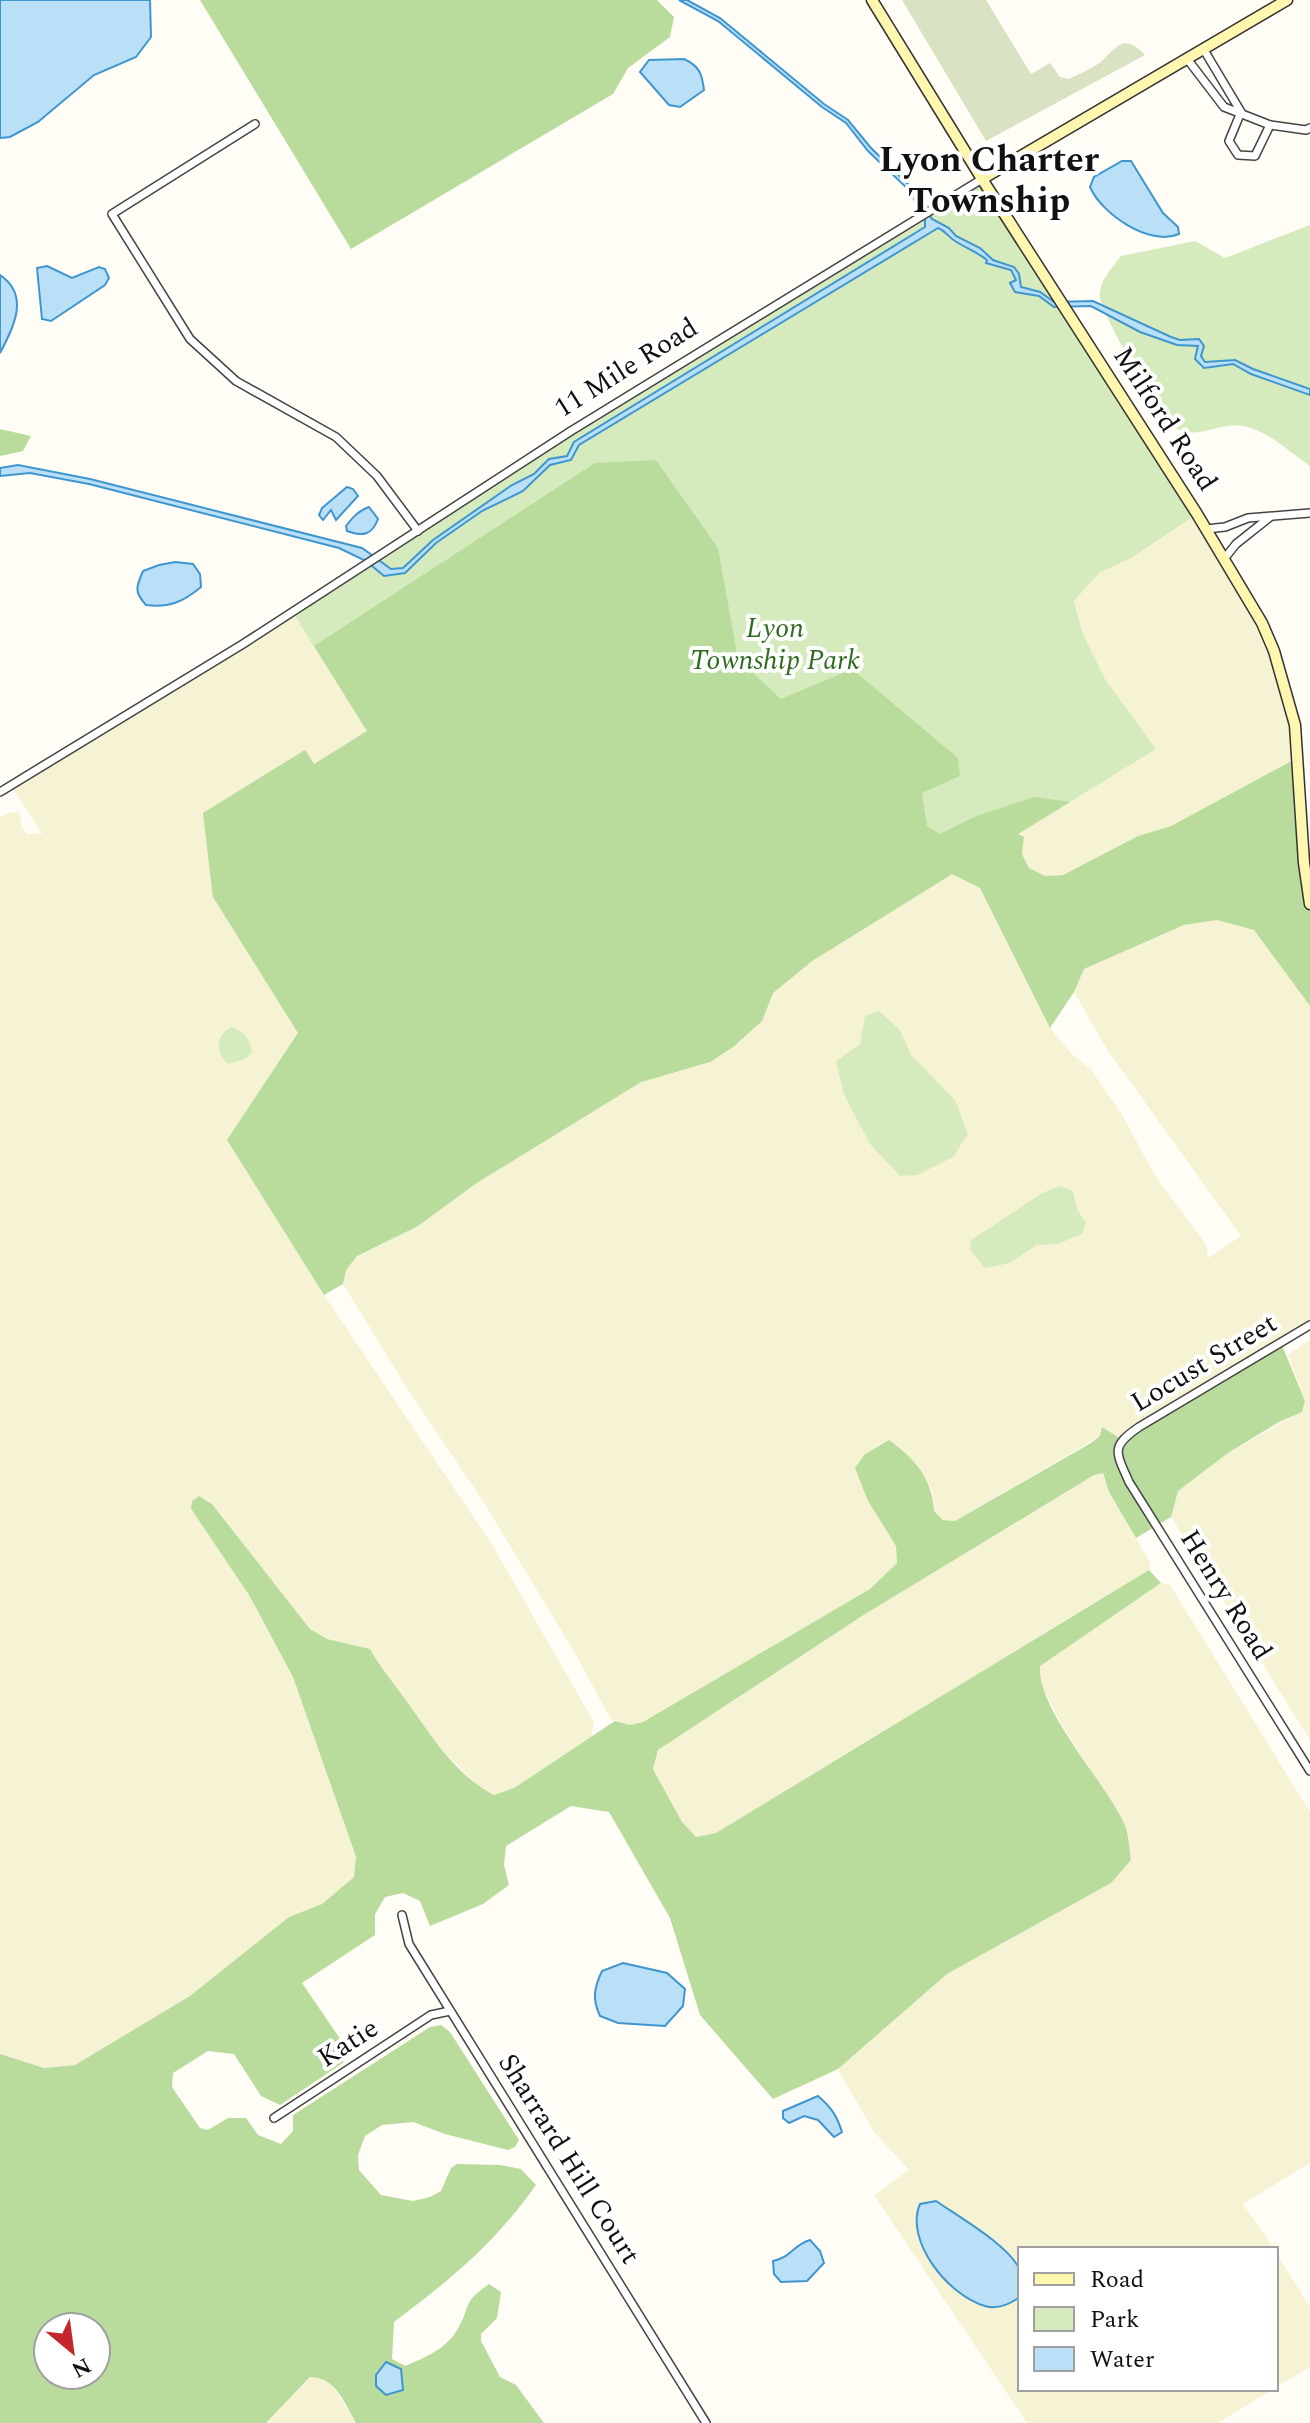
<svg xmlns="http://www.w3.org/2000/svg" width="1310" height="2423" viewBox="0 0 1310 2423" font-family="Spectral,serif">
<rect width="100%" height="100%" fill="#fffdf5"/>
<g fill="#f6f3d4">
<polygon points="1197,514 1274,651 1297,758 1171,826 1138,836 1063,875 1045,876 1029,868 1022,854 1018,834 1155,749 1105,679 1083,634 1074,601 1099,573 1133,557"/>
<polygon points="293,613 368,731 313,764 305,751 213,897 299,1033 227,1140 324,1295 491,1543 594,1722 591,1737 514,1788 494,1795 480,1788 445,1753 377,1665 370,1649 327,1639 310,1629 212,1504 199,1496 191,1510 249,1595 293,1677 356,1858 354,1878 322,1904 289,1917 190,1996 118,2041 75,2065 44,2068 0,2054 0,817 8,813 19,812 22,827 27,834 42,834 11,785"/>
<polygon points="953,874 980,888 1050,1028 1072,1054 1091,1070 1121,1113 1157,1179 1206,1244 1208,1258 1241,1236 1108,1051 1074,992 1084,969 1184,925 1217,920 1254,930 1310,1006 1310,1325 1121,1439 1100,1436 955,1521 943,1520 934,1511 933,1493 918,1466 903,1450 889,1440 879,1445 865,1454 868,1501 896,1546 897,1563 870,1589 643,1722 630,1725 615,1721 610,1718 576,1655 483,1501 412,1396 343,1284 346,1270 357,1256 418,1226 475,1184 641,1082 710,1062 733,1047 762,1021 773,993 812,961"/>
<polygon points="1310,1340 1310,1740 1171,1517 1177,1491 1228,1453 1302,1411 1305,1401 1288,1355"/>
<polygon points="1102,1472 1109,1492 1151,1564 1149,1570 716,1833 696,1837 682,1822 653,1769 658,1750 862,1616 1094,1475"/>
<polygon points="1161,1583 1170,1585 1310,1812 1310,2163 1243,2204 1274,2249 1020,2249 1020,2389 1273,2389 1218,2423 1027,2423 874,2195 909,2170 874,2132 838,2069 947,1974 1111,1883 1125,1825 1061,1723 1038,1680 1040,1665"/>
<polygon points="1276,2253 1310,2307 1310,2367 1276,2387"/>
<polygon points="311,2377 323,2377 332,2384 356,2423 266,2423"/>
</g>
<g fill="#d5ebbd">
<polygon points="982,179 1197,514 1133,557 1099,573 1074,601 1083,634 1105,679 1156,749 812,961 773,993 762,1021 733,1047 710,1062 641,1082 475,1184 418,1226 357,1256 346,1270 343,1284 227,1140 298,1033 213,897 203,813 305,750 314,764 367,731 293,613 651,381"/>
<path d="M 1310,225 L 1310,466 C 1287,451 1271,432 1243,426 C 1221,421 1199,440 1177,429 C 1164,422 1102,316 1100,298 C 1098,282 1112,268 1121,256 L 1195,241 L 1225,258 Z"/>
<polygon points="879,1011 900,1030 911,1055 955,1100 968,1134 953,1157 917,1175 900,1176 870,1144 844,1095 836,1061 860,1044 865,1016"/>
<path d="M 232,1027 C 243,1031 252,1041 252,1053 L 245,1059 L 228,1064 C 215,1052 215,1035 232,1027 Z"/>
<polygon points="1061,1186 1073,1191 1077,1209 1086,1223 1082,1234 1058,1244 1037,1245 1010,1263 985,1268 970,1250 971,1240 1042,1193"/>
</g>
<g fill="#b9dc9c" fill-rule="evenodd">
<polygon points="200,0 657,0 674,17 670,37 628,68 613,94 351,249"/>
<polygon points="0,429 31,436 23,451 0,456"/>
<polygon points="656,460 718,548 738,659 781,699 852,669 958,758 960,776 922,793 927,826 940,834 974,817 1034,797 1070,802 1018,834 1024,837 1022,854 1029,868 1045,876 1063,875 1138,836 1171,826 1297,758 1310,903 1310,1006 1254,930 1217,920 1184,925 1084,969 1074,992 1050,1028 980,888 952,874 812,961 773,993 762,1021 733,1047 710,1062 641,1082 475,1184 418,1226 357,1256 346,1270 343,1284 324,1295 227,1140 298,1033 213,897 203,813 305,750 314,764 367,731 314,646 595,463"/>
<path d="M 1281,1343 L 1305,1401 L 1302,1412 L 1279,1422 L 1228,1453 L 1178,1491 L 1171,1517 L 1136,1538 L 1109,1492 L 1103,1473 L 1094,1475 L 862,1616 L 658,1750 L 653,1769 L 682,1822 L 696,1837 L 716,1833 L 1149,1570 L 1161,1583 L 1040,1666 C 1036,1708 1105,1782 1124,1823 C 1129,1834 1129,1848 1131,1860 L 1111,1883 L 947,1974 L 838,2069 L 773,2099 L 700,2015 L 670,1918 L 609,1812 L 571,1806 L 506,1846 L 504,1865 L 509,1885 L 483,1904 L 430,1926 L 420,1901 L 403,1893 L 385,1897 L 375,1914 L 375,1935 L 302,1983 L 349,2052 L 343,2063 L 280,2105 L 261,2096 L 234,2054 L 208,2051 L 173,2073 L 172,2087 L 200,2128 L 208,2130 L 228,2118 L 246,2118 L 258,2135 L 281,2144 L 293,2131 L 293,2115 L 430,2027 L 441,2025 L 450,2032 L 519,2140 L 515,2147 L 508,2150 L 445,2134 L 413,2122 L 382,2125 L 365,2136 L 358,2155 L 359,2170 L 381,2195 L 413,2201 L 430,2197 L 441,2191 L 451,2168 L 457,2164 L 500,2165 L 521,2169 L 536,2185 C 494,2244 451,2279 394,2322 L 392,2359 L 405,2366 C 424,2358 446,2349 457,2330 C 472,2306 460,2304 489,2284 L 501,2292 L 497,2318 L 481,2334 L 481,2341 L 500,2377 L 516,2385 L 544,2423 L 356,2423 C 345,2404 336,2377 310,2377 L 266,2423 L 0,2423 L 0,2054 L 44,2068 L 75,2065 L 190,1996 L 289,1917 L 322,1904 L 354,1877 L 356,1857 L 293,1677 L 249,1595 L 191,1509 L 192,1501 L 199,1496 L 212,1504 L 310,1629 L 327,1639 L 370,1649 C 379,1666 391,1679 402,1695 C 428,1730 454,1775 494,1795 L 514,1788 L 615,1721 L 630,1725 L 643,1722 L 870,1589 L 897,1563 L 896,1546 L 868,1501 L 855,1468 L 865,1454 L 889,1440 C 914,1457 933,1480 934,1511 L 943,1520 L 955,1521 L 1091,1443 L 1100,1436 L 1102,1427 L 1121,1439 ZM 48,2327 L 96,2327 L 96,2375 L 48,2375 Z"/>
</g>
<path fill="#d9e3c4" d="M 902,0 L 986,0 L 1031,74 L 1050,63 L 1060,77 L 1069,79 C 1079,74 1094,68 1103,60 C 1118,45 1125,34 1145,55 L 986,141 Z"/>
<g fill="#b9e0f7" stroke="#3f96cf" stroke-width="2">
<polygon points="0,0 150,0 151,37 136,57 94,75 38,122 10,137 0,138"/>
<path d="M 679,0 L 687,0 L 720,18 L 824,104 L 848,120 L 871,148 L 912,188 L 932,219 L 949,228 L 956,236 L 980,248 L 993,260 L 1014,267 L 1019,274 L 1021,287 L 1040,292 L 1054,302 L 1093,301 L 1171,337 L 1180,340 L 1199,339 L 1204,346 L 1201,356 L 1205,362 L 1235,360 L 1253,369 L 1310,389 L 1310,395 L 1251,374 L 1233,364 L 1204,368 L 1195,359 L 1198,346 L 1177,345 L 1140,332 L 1091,306 L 1054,307 L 1039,296 L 1015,292 L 1010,283 L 1016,280 L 1011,270 L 986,263 L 987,260 C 977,252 966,248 955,241 C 947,236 946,231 938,228 L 579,445 L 571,460 L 550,465 L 523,491 L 482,511 L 436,543 L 405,573 L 384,576 L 366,561 L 339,548 L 89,484 L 30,473 L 0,476 L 0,468 L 18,465 L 90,479 L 362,548 L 391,569 L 403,568 L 433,540 L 512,485 L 534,474 L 549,459 L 567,456 L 574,442 L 925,227 L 925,220 L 909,190 L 868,151 L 846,123 L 822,107 L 718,21 Z"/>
<path d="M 684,59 C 699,66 702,73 704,90 L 680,107 L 669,105 L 640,72 L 649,60 Z"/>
<path d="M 1122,161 L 1131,161 L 1163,213 L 1178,227 L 1179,234 C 1149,247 1101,213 1090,187 L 1094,177 Z"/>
<polygon points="47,266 72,278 99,267 105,269 109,278 105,285 51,321 42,319 37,268"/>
<path d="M 0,275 C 30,295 14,327 0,353 Z"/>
<polygon points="347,487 353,489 358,496 336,520 331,510 323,520 319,515 322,508"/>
<path d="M 369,507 L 378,519 C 372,535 363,537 347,531 L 346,526 C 353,517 358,511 369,507 Z"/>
<path d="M 175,562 L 193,564 L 200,574 L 201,587 C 183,602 169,608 146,605 C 134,592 136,587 143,571 L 159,565 Z"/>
<path d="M 623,1963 L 667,1973 L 685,1989 L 683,2006 L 665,2026 L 618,2023 L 600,2016 C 592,1999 594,1988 602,1971 Z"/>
<path d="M 818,2096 C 831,2107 837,2116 842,2132 L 834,2137 L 818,2120 L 804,2116 L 789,2123 L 783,2118 L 783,2111 Z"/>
<path d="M 936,2201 C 956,2215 1012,2247 1020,2271 C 1022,2278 1020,2290 1020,2297 C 1010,2304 998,2310 985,2306 C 949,2296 904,2241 920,2204 Z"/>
<path d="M 810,2240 L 820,2251 L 824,2263 L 807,2281 L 781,2282 L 774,2274 L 773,2261 C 792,2257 793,2245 810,2240 Z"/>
<polygon points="386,2362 401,2369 403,2390 386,2395 376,2386 376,2375"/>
</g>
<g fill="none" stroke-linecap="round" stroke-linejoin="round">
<g stroke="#444" stroke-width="10">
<g id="street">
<polyline points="1204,50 1241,112 1229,141 1238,155 1255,156 1270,125"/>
<polyline points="1188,60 1224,107 1270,125 1306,130 1310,128"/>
<polyline points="255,124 112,214 190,339 236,381 336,437 377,476 418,531"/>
<polyline points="1206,529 1225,527 1248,518 1310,513"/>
<polyline points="1224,559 1236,544 1270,517"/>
<polyline points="0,792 243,644 571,431 982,179"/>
<path d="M 1310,1325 L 1139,1427 C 1110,1447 1116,1452 1129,1482 L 1310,1771"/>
<polyline points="402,1915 409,1944 706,2423"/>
<polyline points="274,2118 431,2015 450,2011"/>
</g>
</g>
<g stroke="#333" stroke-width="13">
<g id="secondary">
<polyline points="872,0 982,179 1197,514 1262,623 1274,651 1295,725 1304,863 1310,904"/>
<polyline points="982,179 1287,0"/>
</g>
</g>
<use href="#street" stroke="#fff" stroke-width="7"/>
<use href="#secondary" stroke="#fff6b0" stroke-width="10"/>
</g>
<g text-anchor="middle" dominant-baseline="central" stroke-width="8" stroke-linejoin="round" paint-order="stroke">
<g font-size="28" fill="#111" stroke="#fff">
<text transform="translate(626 368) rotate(-32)">11 Mile Road</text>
<text transform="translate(1165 419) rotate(57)">Milford Road</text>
<text transform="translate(1204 1363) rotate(-31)">Locust Street</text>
<text transform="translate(1226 1595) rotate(58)">Henry Road</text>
<text transform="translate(348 2043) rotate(-33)">Katie</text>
<text transform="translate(569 2159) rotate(58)">Sharrard Hill Court</text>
</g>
<g font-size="28" font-style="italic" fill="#2f6b1f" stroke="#fff">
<text x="775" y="628">Lyon<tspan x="775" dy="32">Township Park</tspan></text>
</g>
<g font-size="36" font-weight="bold" fill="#111" stroke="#fff">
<text x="989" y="160">Lyon Charter<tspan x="989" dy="41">Township</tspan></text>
</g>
</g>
<rect x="1018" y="2247" width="260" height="144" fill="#ffffff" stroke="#a0a0a0" stroke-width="2"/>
<rect x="1034" y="2273" width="40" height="12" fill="#fff6b0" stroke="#a0a0a0" stroke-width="2"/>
<text x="1090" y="2287" font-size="24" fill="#111111">Road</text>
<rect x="1034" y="2307" width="40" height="24" fill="#d5ebbd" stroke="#a0a0a0" stroke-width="2"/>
<text x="1090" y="2327" font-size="24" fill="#111111">Park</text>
<rect x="1034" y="2347" width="40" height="24" fill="#b9e0f7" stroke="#a0a0a0" stroke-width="2"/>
<text x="1090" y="2367" font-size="24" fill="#111111">Water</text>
<g transform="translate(72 2351) rotate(151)"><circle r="38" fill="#ffffff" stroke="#a0a0a0" stroke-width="2"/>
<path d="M0-6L14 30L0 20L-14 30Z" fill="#c4262e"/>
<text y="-12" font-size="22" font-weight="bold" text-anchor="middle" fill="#111111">N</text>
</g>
</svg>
